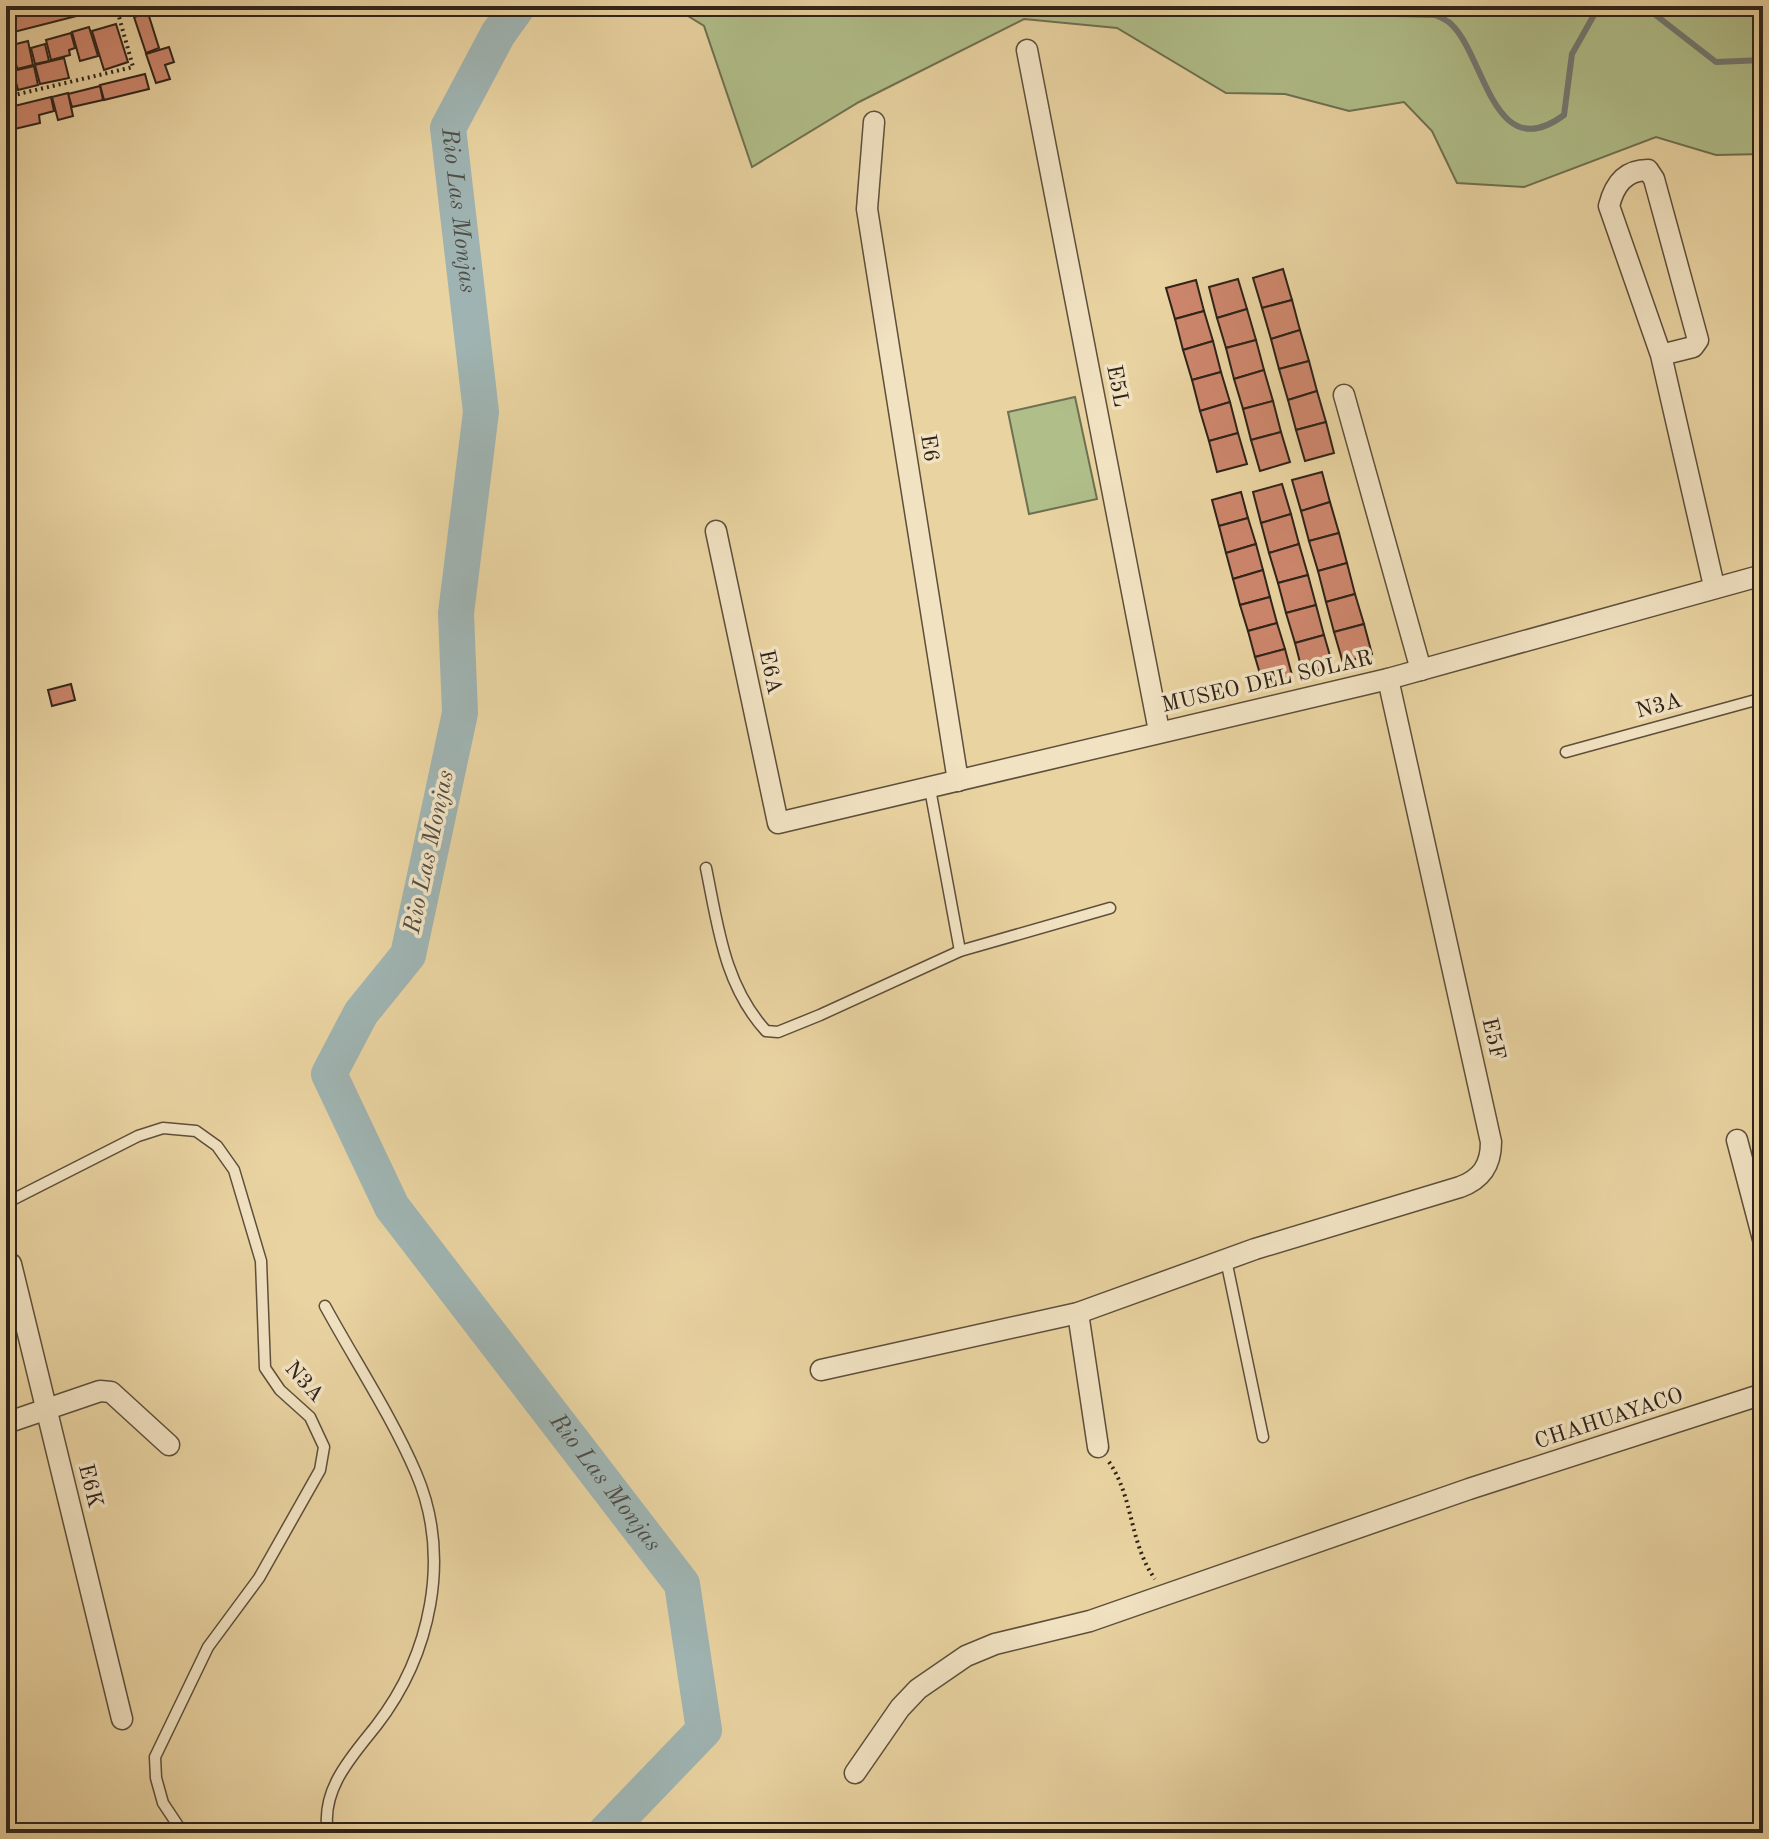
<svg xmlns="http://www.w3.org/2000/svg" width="1769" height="1839" viewBox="0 0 1769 1839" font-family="'Old Standard TT',serif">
<rect width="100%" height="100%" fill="#e9d3a1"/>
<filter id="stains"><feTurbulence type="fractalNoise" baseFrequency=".0025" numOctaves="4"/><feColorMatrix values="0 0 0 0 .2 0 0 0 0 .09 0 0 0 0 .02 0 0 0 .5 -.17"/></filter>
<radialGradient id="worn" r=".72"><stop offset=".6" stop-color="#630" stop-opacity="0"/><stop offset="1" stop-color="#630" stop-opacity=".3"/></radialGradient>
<g fill="#b0be89" stroke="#6f7051" stroke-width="2">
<polygon points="672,6 1742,6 1763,23 1763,154 1716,155 1656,137 1524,187 1457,183 1432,131 1404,102 1349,111 1285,94 1226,93 1117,28 1024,19 859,102 752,167 704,26"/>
<polygon points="1075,397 1097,499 1029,514 1008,412"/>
</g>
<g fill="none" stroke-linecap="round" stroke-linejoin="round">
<g stroke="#727a75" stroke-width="6">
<path d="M 1263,6 L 1275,11 L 1435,15 C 1440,17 1447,20 1451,24 C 1485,55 1493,168 1564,115 L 1572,54 L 1599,6"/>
<polyline points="1644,6 1716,62 1763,60"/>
</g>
<path stroke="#9fb4b2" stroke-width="36" id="s1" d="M 518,6 L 498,34 L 448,128 L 481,412 L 456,613 L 460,713 L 408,955 L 361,1013 L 329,1074 L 392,1207 L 682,1584 L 704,1730 L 605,1833"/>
</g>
<g fill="#cd866c" stroke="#2e2319" stroke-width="2">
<polygon points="6,6 16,6 19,16 35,11 34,6 108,8 6,34"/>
<polygon points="132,6 146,6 148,12 135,16"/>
<polygon points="148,13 159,48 146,53 134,17"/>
<polygon points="116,24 128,62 104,70 92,31"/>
<polygon points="89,27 98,56 80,61 72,32"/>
<polygon points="71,33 75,48 69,50 70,55 51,60 46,40"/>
<polygon points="28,41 33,65 17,69 12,45"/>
<polygon points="45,44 49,61 35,64 31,48"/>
<polygon points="11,45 17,69 6,72 6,46"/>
<polygon points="169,47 174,62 165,65 170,79 156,83 146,54"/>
<polygon points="64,58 69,78 40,84 35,65"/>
<polygon points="34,66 38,85 18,90 13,71"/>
<polygon points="13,71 17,88 6,91 6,73"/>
<polygon points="145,74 149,89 104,100 100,85"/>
<polygon points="100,86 103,100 72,107 68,94"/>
<polygon points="68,93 73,116 58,120 52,97"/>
<polygon points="51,97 54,111 39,115 40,123 6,131 6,108"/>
<polygon points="1283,269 1292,300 1262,308 1253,278"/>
<polygon points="1238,279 1247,309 1217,318 1209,287"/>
<polygon points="1196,280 1204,311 1175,319 1166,288"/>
<polygon points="1292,300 1300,330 1271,339 1262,308"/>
<polygon points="1247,309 1256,340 1226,348 1217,318"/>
<polygon points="1204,311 1213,341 1183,350 1175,319"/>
<polygon points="1300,330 1309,361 1279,369 1271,339"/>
<polygon points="1256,340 1264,370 1234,379 1226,348"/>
<polygon points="1213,341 1221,372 1192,380 1183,350"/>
<polygon points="1309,361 1317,391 1288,400 1279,369"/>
<polygon points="1264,370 1273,401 1243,409 1234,379"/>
<polygon points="1221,372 1230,402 1200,411 1192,380"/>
<polygon points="1317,391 1326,422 1296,430 1288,400"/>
<polygon points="1273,401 1281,432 1251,440 1243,409"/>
<polygon points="1230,402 1238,433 1209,441 1200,411"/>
<polygon points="1326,422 1334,453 1305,461 1296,430"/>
<polygon points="1281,432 1290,462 1260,471 1251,440"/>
<polygon points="1238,433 1247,464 1217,472 1209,441"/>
<polygon points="1322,472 1330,502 1301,511 1292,480"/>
<polygon points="1282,484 1291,514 1261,523 1253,492"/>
<polygon points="1241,492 1248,518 1219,526 1212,500"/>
<polygon points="1330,502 1339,533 1309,541 1301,511"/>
<polygon points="1291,514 1299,544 1269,553 1261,523"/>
<polygon points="1248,518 1256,544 1226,553 1219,526"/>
<polygon points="1339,533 1347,563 1318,571 1309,541"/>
<polygon points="1256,544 1263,570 1233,579 1226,553"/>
<polygon points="1299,544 1308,575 1278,583 1269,553"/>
<polygon points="1347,563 1355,594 1326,602 1318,571"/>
<polygon points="1263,570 1270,597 1240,605 1233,579"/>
<polygon points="1308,575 1316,605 1286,613 1278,583"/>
<polygon points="1355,594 1364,624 1334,632 1326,602"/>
<polygon points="1270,597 1277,623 1248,631 1240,605"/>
<polygon points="1316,605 1324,635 1295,643 1286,613"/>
<polygon points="1277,623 1285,649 1255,657 1248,631"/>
<polygon points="1364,624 1372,654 1343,663 1334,632"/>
<polygon points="1324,635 1333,666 1303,674 1295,643"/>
<polygon points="1285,649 1292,675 1263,684 1255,657"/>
<polygon points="71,684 75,700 52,706 48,690"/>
</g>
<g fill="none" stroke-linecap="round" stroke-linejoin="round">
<g stroke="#5d4f3b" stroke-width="13">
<g id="lane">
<polyline points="1566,752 1763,698"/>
<polyline points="930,789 960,951"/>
<path d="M 706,868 C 718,926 724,985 766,1031 L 778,1032 L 820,1015 L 960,951 L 1110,908"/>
<polyline points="6,1203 138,1136 163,1128 196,1131 217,1146 234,1170 261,1261 265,1368 280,1390 310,1417 324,1447 320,1470 259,1578 208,1647 155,1757 156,1778 163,1803 183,1833"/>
<polyline points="1226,1260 1263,1437"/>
<path d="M 325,1306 C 355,1361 391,1415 416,1473 C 452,1557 431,1655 376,1726 C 352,1756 320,1790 328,1833"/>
</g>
</g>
<g stroke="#5d4f3b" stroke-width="23">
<g id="street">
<polyline points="1027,50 1159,731"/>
<polyline points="874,122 867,209 958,781"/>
<path d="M 1661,355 L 1693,347 L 1698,340 L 1654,179 L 1648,170 C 1624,170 1614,186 1609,206 L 1661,355 L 1714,586"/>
<polyline points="1344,395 1421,670"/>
<polyline points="716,531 778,823 1388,679 1763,575"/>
<polyline points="1737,1140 1763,1239"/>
<polyline points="11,1264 122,1719"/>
<polyline points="1078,1313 1098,1447"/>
<path d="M 821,1370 L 1078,1313 L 1255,1249 L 1460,1187 C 1482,1179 1491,1165 1491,1142 L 1388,679"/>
<polyline points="6,1423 100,1391 111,1392 169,1445"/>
<polyline points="855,1773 900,1708 918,1689 966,1656 995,1644 1090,1621 1469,1489 1763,1394"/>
</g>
</g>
<g stroke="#2e2319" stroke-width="4" stroke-dasharray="2 4" stroke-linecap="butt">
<polyline points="6,97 133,67 116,6"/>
<path d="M 1109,1462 C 1134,1498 1129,1543 1155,1579"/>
</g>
<use href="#lane" stroke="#f1e2c2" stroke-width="10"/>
<use href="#street" stroke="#f1e2c2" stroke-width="20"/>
</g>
<g text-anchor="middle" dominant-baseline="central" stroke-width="7" stroke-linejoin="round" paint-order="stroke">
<g font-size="22" fill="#2e2319" stroke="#f1e2c2">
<text transform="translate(1117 386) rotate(79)">E5L</text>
<text transform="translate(929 448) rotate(81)">E6</text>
<text transform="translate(770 672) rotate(78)">E6A</text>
<text transform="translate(1267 682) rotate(-13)">MUSEO DEL SOLAR</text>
<text transform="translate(1659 706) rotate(-15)">N3A</text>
<text transform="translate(1493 1039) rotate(77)">E5F</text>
<text transform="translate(304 1382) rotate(48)">N3A</text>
<text transform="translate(1609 1419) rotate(-18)">CHAHUAYACO</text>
<text transform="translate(90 1486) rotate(76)">E6K</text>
</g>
<g font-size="24" font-style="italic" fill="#504e47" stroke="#f1e2c2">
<text stroke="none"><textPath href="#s1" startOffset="224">Rio Las Monjas</textPath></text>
<text transform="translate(430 852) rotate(-78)">Rio Las Monjas</text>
<text stroke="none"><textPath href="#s1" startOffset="1616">Rio Las Monjas</textPath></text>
</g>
</g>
<rect width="1769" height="1839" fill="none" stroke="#e9d3a1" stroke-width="32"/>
<rect x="8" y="8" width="1753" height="1823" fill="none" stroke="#2e2319" stroke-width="4"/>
<rect x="16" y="16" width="1737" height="1807" fill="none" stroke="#2e2319" stroke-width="2"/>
<rect width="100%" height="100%" filter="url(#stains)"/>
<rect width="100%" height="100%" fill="url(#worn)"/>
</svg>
